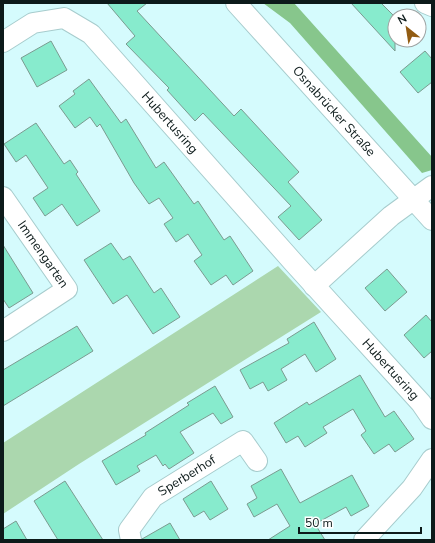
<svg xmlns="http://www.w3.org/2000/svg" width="435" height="543" viewBox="0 0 435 543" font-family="'Nunito Sans',sans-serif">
<rect width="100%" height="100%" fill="#d5fbfd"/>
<polygon fill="#abd7ae" points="278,266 321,312 79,464 3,514 3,443"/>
<polygon fill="#87c68c" points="263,3 294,3 432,157 432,170 422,173 290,23"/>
<g fill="#87ebcd" stroke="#7b9b90">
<polygon points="107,3 147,3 137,11 234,116 241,109 299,172 288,182 322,220 299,240 278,217 291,206 203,113 195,121 167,90 169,88 126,44 135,36"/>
<polygon points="351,3 381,3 395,17 395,51"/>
<polygon points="51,41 67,70 37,87 21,58"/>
<polygon points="425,51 432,59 432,82 418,93 400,72"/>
<polygon points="89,79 121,123 126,119 156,168 164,162 194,204 198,201 224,240 230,236 253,271 233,285 226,275 211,285 194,261 202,255 188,234 176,242 164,224 173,218 159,198 149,204 134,183 100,124 97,127 90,117 75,128 59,106 75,94 73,91"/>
<polygon points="36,123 64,164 70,160 78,172 76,174 100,211 77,226 62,204 45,216 33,198 48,188 26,155 16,162 4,144"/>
<polygon points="111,243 123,260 130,256 154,293 161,288 180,317 153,334 127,295 113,304 84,260"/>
<polygon points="3,245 33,293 9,308 3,299"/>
<polygon points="387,269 407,292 385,311 365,288"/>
<polygon points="426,315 432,322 432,351 424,358 404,335"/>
<polygon points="314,322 336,359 316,372 305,354 281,369 287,380 268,391 263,382 250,389 240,370 289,343 287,339"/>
<polygon points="77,326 93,351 3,406 3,370"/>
<polygon points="360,375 385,417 394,411 414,439 395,452 389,444 374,454 361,435 366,431 353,409 323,427 327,433 305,447 298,436 286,443 274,423 307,402 309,405"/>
<polygon points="215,386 233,417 221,424 213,413 180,432 194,453 169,469 165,464 163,466 156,455 137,466 140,471 116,485 102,461 146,435 145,433 189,405 187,403"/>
<polygon points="281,469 300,503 352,475 369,506 351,516 346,507 315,524 325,540 268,540 290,526 277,504 254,517 247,504 257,498 251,486"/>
<polygon points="65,481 103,540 58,540 34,501"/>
<polygon points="211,481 228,509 210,520 204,511 194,517 183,499"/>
<polygon points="16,521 27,540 3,540 3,529"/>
<polygon points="170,523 180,540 142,540 142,539"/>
</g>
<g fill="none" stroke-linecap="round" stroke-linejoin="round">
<g stroke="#a7cccd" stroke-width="22">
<g id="minor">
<path id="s1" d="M 236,3 L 432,220"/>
<polyline points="425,3 432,6"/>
<path id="s2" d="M 3,42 L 33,23 L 64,18 L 91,34 L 293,262 L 421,403 L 432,419"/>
<path id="s3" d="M 3,197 L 67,289 L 3,331"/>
<polyline points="314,286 391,216 432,186"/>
<path id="s4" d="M 131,540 L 129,530 L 153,497 L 243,441 L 257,461"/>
<polyline points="364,540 412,488 432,459"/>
</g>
</g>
<use href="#minor" stroke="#fff" stroke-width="20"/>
</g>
<g text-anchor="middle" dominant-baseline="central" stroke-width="3.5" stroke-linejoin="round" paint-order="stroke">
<g font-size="13" fill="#0c1a1a" stroke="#fff">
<text stroke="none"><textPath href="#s1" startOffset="146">Osnabrücker Straße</textPath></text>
<text stroke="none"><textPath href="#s2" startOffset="217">Hubertusring</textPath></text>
<text stroke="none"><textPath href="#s3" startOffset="70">Immengarten</textPath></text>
<text stroke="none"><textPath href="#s2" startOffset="548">Hubertusring</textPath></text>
<text stroke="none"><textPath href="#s4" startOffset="91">Sperberhof</textPath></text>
</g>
</g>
<rect width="435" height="543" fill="none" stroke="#0c1a1a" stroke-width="8"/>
<g transform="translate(407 28) rotate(330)"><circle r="19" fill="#ffffff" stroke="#9ea3a3"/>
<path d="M0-3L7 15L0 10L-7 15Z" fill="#925c12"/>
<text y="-6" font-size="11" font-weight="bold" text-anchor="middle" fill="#0c1a1a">N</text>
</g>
<path d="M299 527v6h122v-6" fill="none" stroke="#0c1a1a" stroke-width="2"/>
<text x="305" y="527" font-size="12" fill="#0c1a1a" stroke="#ffffff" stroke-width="3" paint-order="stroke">50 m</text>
</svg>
